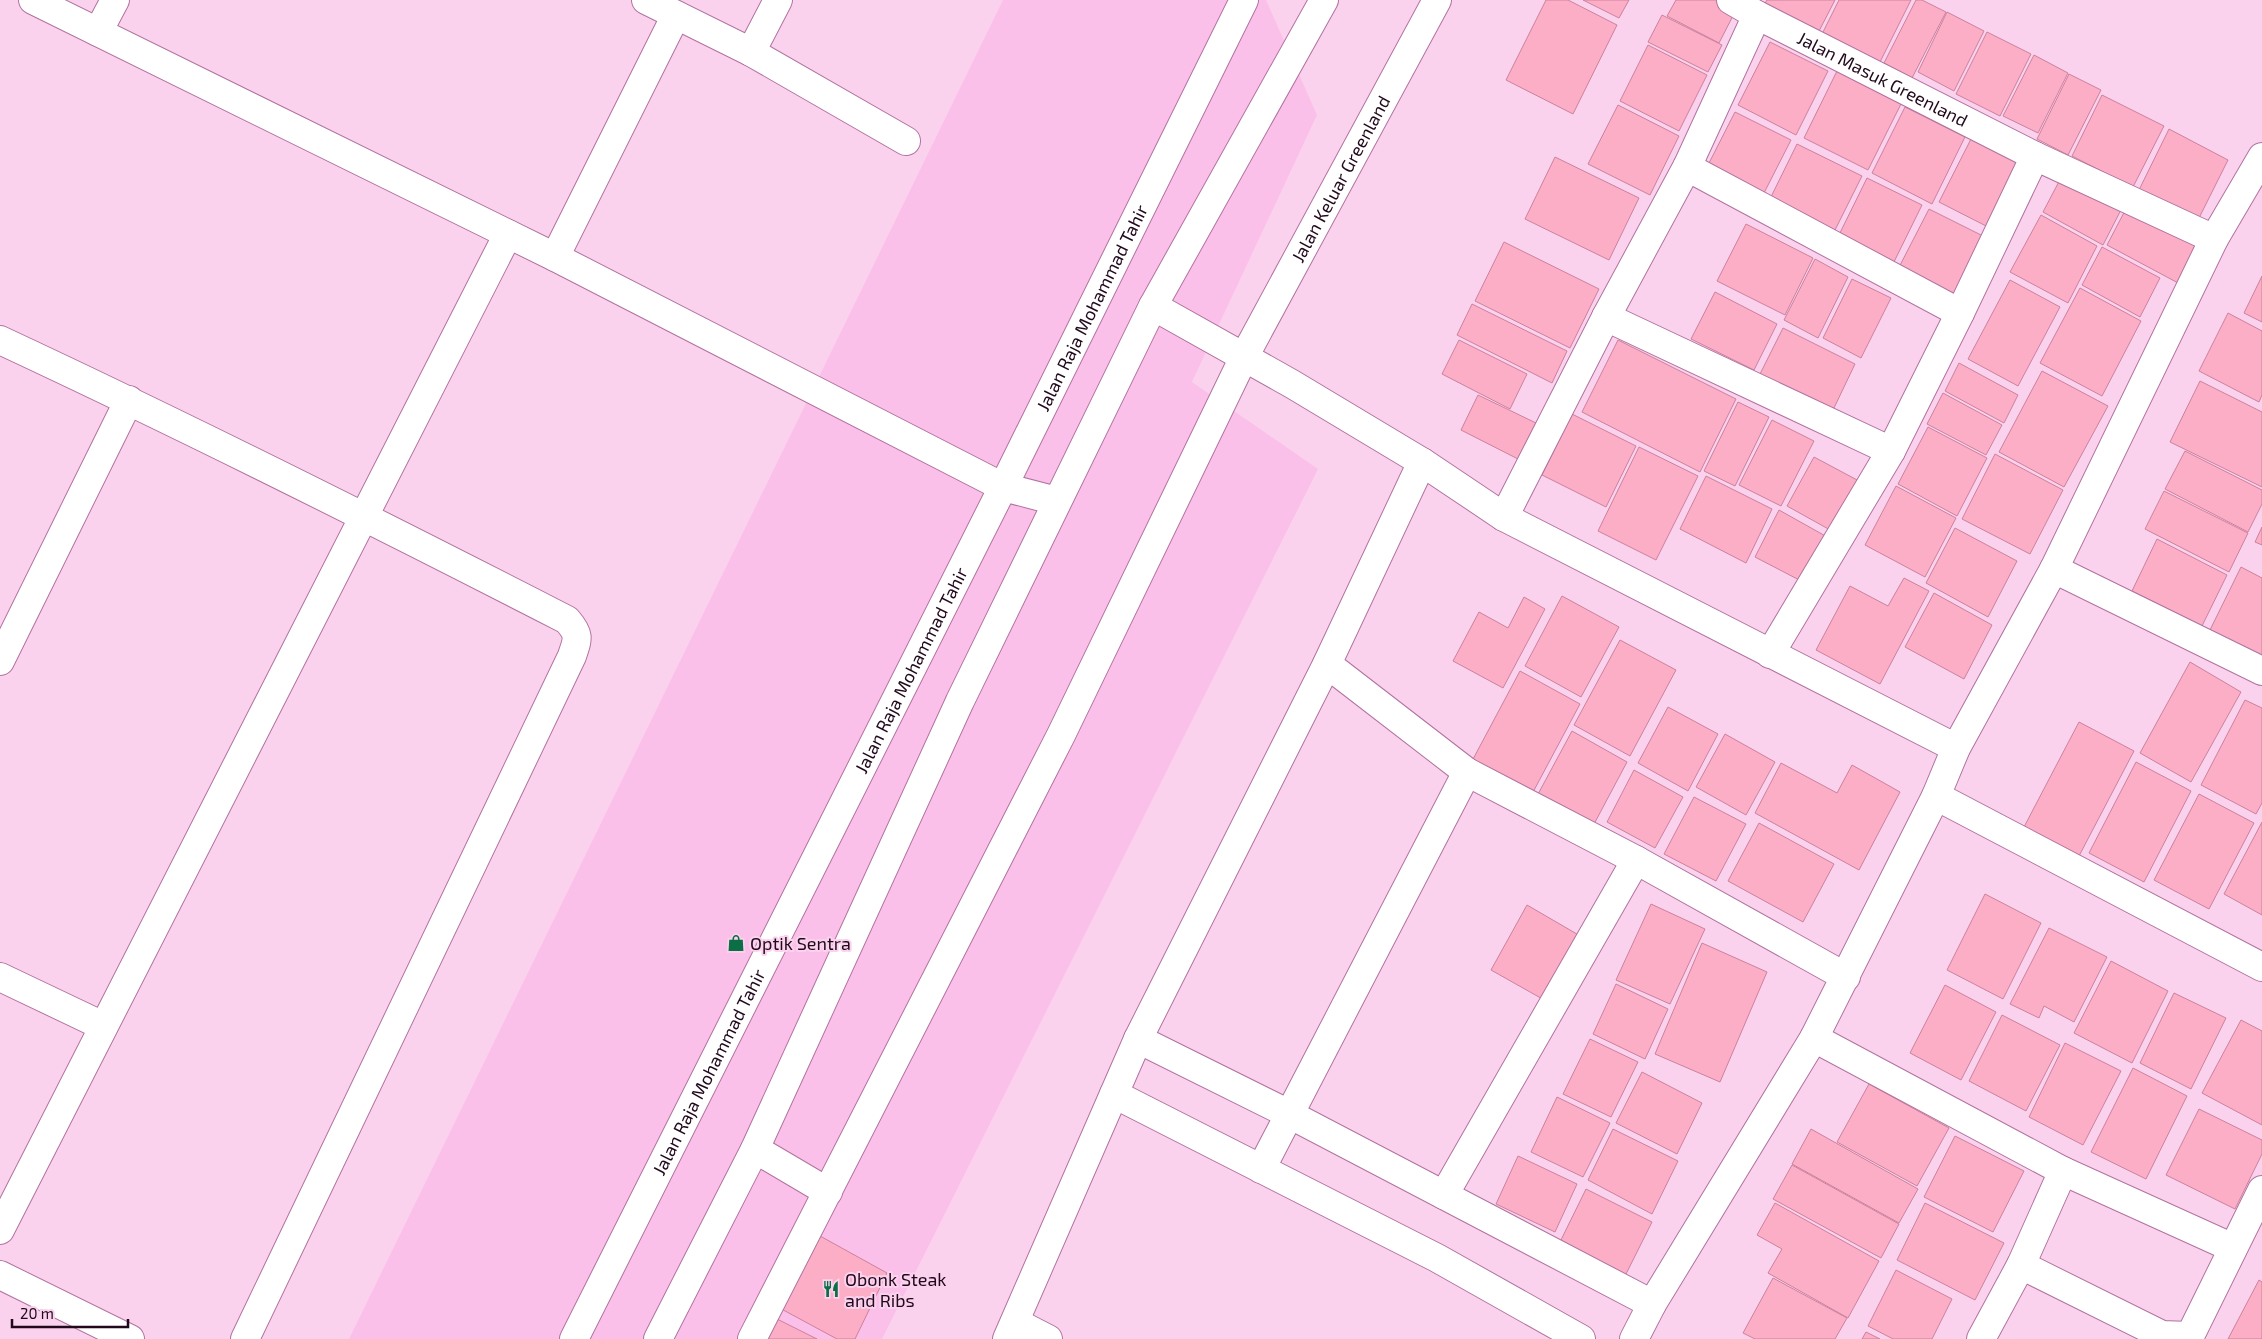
<svg xmlns="http://www.w3.org/2000/svg" width="2262" height="1339" viewBox="0 0 2262 1339" font-family="'Exo 2',sans-serif">
<rect width="100%" height="100%" fill="#fbd2ee"/>
<polygon fill="#fbc0e9" points="1003,0 1266,0 1317,115 1192,382 1318,469 882,1339 349,1339"/>
<g fill="#fcaec7" stroke="#cc819b">
<polygon points="1546,0 1568,0 1617,25 1573,114 1506,80"/>
<polygon points="1583,0 1629,0 1619,18"/>
<polygon points="1676,0 1716,0 1736,10 1719,43 1667,16"/>
<polygon points="1767,0 1835,0 1818,33 1764,5"/>
<polygon points="1839,0 1911,0 1879,64 1822,34"/>
<polygon points="1916,0 1922,0 1946,12 1912,78 1884,63"/>
<polygon points="1947,12 1984,31 1954,91 1918,72"/>
<polygon points="1662,15 1722,45 1708,72 1648,42"/>
<polygon points="1987,32 2031,54 2000,116 1956,94"/>
<polygon points="1770,42 1828,71 1796,135 1738,105"/>
<polygon points="1648,45 1707,75 1679,131 1620,101"/>
<polygon points="2034,55 2068,73 2038,133 2003,116"/>
<polygon points="1837,71 1901,104 1868,170 1804,138"/>
<polygon points="2069,74 2101,90 2068,155 2037,139"/>
<polygon points="2102,95 2164,126 2133,187 2072,156"/>
<polygon points="1618,105 1679,136 1650,195 1588,164"/>
<polygon points="1905,107 1965,137 1932,204 1872,173"/>
<polygon points="1735,112 1791,140 1764,193 1708,165"/>
<polygon points="2169,129 2228,160 2196,224 2137,194"/>
<polygon points="1971,139 2021,165 1990,228 1939,202"/>
<polygon points="1797,144 1862,176 1832,236 1768,203"/>
<polygon points="1555,157 1639,198 1609,260 1525,219"/>
<polygon points="2064,172 2124,204 2103,245 2043,212"/>
<polygon points="1867,178 1922,205 1891,268 1836,241"/>
<polygon points="2129,203 2202,242 2180,284 2107,245"/>
<polygon points="1929,209 1985,237 1953,302 1896,273"/>
<polygon points="2041,215 2097,246 2068,303 2010,272"/>
<polygon points="1746,224 1813,258 1785,315 1717,281"/>
<polygon points="1504,242 1599,289 1570,348 1475,301"/>
<polygon points="2102,247 2160,278 2140,317 2082,285"/>
<polygon points="1815,259 1848,277 1818,338 1784,320"/>
<polygon points="2262,276 2262,322 2244,313"/>
<polygon points="1852,279 1891,298 1861,358 1823,338"/>
<polygon points="2010,280 2060,307 2018,386 1968,359"/>
<polygon points="2080,288 2141,321 2102,396 2040,363"/>
<polygon points="1715,292 1777,324 1754,370 1691,339"/>
<polygon points="1472,304 1567,351 1552,383 1457,335"/>
<polygon points="2228,313 2262,331 2262,395 2259,402 2199,371"/>
<polygon points="1783,328 1855,364 1833,410 1760,374"/>
<polygon points="1459,340 1527,374 1510,409 1442,374"/>
<polygon points="1618,340 1736,399 1700,472 1582,412"/>
<polygon points="1959,363 2018,395 2004,423 1945,391"/>
<polygon points="2042,371 2108,406 2064,487 1999,452"/>
<polygon points="2200,381 2262,412 2262,487 2170,442"/>
<polygon points="1943,393 2002,425 1986,455 1927,424"/>
<polygon points="1478,395 1536,423 1518,459 1461,430"/>
<polygon points="1738,402 1769,417 1735,486 1704,471"/>
<polygon points="1572,414 1636,446 1606,507 1542,475"/>
<polygon points="1772,420 1814,441 1781,506 1739,485"/>
<polygon points="1928,427 1987,458 1957,516 1898,484"/>
<polygon points="1639,447 1698,476 1656,560 1598,531"/>
<polygon points="2185,451 2262,490 2262,504 2248,532 2165,489"/>
<polygon points="1995,454 2063,490 2030,554 1962,519"/>
<polygon points="1814,457 1859,481 1832,531 1787,506"/>
<polygon points="1706,476 1772,509 1746,563 1680,529"/>
<polygon points="1896,486 1956,518 1925,577 1865,545"/>
<polygon points="2164,491 2248,533 2229,572 2145,529"/>
<polygon points="1779,510 1829,538 1805,583 1755,557"/>
<polygon points="2262,527 2262,545 2255,542"/>
<polygon points="1955,528 2017,561 1988,617 1926,583"/>
<polygon points="2157,539 2227,575 2202,626 2132,591"/>
<polygon points="2241,567 2262,578 2262,659 2209,632"/>
<polygon points="1904,578 1929,591 1880,684 1816,650 1850,586 1888,606"/>
<polygon points="1934,593 1992,625 1964,679 1905,647"/>
<polygon points="1562,596 1619,627 1581,697 1525,666"/>
<polygon points="1524,597 1545,609 1503,688 1453,661 1479,612 1508,628"/>
<polygon points="1620,640 1676,670 1630,756 1574,725"/>
<polygon points="2190,662 2241,692 2191,782 2140,753"/>
<polygon points="1520,671 1580,704 1532,794 1472,761"/>
<polygon points="2245,700 2262,708 2262,803 2256,814 2201,785"/>
<polygon points="1668,707 1718,734 1688,791 1638,763"/>
<polygon points="2079,722 2134,751 2079,856 2024,827"/>
<polygon points="1572,731 1627,762 1593,826 1537,796"/>
<polygon points="1725,734 1775,762 1746,815 1696,787"/>
<polygon points="2136,762 2191,791 2144,882 2089,853"/>
<polygon points="1781,763 1837,793 1852,765 1900,792 1859,870 1755,813"/>
<polygon points="1634,770 1683,797 1655,848 1607,822"/>
<polygon points="2199,794 2254,823 2209,909 2154,880"/>
<polygon points="1694,797 1746,824 1716,881 1664,854"/>
<polygon points="2262,822 2262,915 2224,894"/>
<polygon points="1759,823 1834,864 1803,922 1728,881"/>
<polygon points="1985,894 2041,923 2003,999 1947,970"/>
<polygon points="1651,904 1705,929 1670,1004 1616,980"/>
<polygon points="1527,905 1582,937 1546,1001 1491,970"/>
<polygon points="2049,928 2107,957 2074,1022 2044,1006 2039,1018 2010,1004"/>
<polygon points="1702,943 1767,972 1720,1082 1655,1054"/>
<polygon points="2111,961 2168,991 2132,1063 2074,1033"/>
<polygon points="1616,984 1668,1009 1645,1059 1593,1034"/>
<polygon points="1945,985 1996,1012 1961,1080 1910,1053"/>
<polygon points="2174,993 2226,1018 2191,1089 2140,1063"/>
<polygon points="2002,1015 2060,1045 2026,1111 1969,1081"/>
<polygon points="2241,1020 2262,1031 2262,1125 2202,1093"/>
<polygon points="1590,1039 1638,1062 1611,1117 1563,1094"/>
<polygon points="2065,1043 2121,1071 2083,1145 2029,1117"/>
<polygon points="2133,1068 2187,1096 2146,1179 2091,1152"/>
<polygon points="1642,1072 1702,1103 1677,1154 1616,1123"/>
<polygon points="1869,1084 1949,1128 1917,1186 1837,1142"/>
<polygon points="1557,1097 1610,1123 1583,1177 1531,1152"/>
<polygon points="2199,1109 2262,1140 2262,1154 2235,1209 2166,1175"/>
<polygon points="1613,1129 1678,1161 1652,1214 1588,1180"/>
<polygon points="1811,1129 1918,1189 1899,1223 1792,1164"/>
<polygon points="1955,1136 2024,1171 1993,1232 1924,1197"/>
<polygon points="1518,1156 1577,1184 1555,1232 1496,1204"/>
<polygon points="1792,1165 1899,1224 1881,1258 1773,1199"/>
<polygon points="1586,1189 1652,1222 1625,1276 1560,1242"/>
<polygon points="1775,1203 1879,1261 1848,1318 1768,1273 1782,1249 1757,1235"/>
<polygon points="1925,1203 2004,1243 1975,1300 1897,1260"/>
<polygon points="811,1231 887,1273 855,1339 837,1339 774,1305"/>
<polygon points="1896,1270 1952,1299 1932,1339 1893,1339 1868,1326"/>
<polygon points="1773,1278 1847,1318 1835,1339 1755,1339 1743,1333"/>
<polygon points="2259,1280 2262,1282 2262,1339 2228,1339"/>
<polygon points="769,1315 817,1339 757,1339"/>
<polygon points="1866,1332 1880,1339 1862,1339"/>
</g>
<g fill="none" stroke-linecap="round" stroke-linejoin="round">
<g stroke="#b1739f" stroke-width="30">
<g id="minor">
<polyline points="33,0 555,257 1003,487 1057,501"/>
<polyline points="646,0 751,52 906,141"/>
<path id="s1" d="M 1731,0 L 1757,15 L 2035,156 L 2214,239"/>
<polyline points="98,32 115,0"/>
<polyline points="751,52 778,0"/>
<polyline points="1687,167 1960,313"/>
<polyline points="555,257 676,15"/>
<polyline points="1153,306 1292,384 1422,462 1504,517 1956,748"/>
<polyline points="1606,317 1891,451"/>
<path d="M 0,340 C 191,429 380,524 567,620 C 580,635 578,638 572,656 L 245,1339"/>
<polyline points="1504,517 1606,317 1687,167 1757,15"/>
<polyline points="2054,569 2262,671"/>
<polyline points="1770,654 1891,451 1960,313 2035,156"/>
<polyline points="0,661 129,400"/>
<polyline points="1327,664 1467,772 1636,860 1846,977"/>
<polyline points="1936,796 2262,967"/>
<polyline points="0,977 103,1026"/>
<polyline points="1814,1038 2063,1171 2233,1248"/>
<polyline points="1138,1039 1289,1114 1652,1304"/>
<polyline points="1114,1094 1437,1258 1581,1339"/>
<polyline points="755,1149 828,1192"/>
<polyline points="1261,1169 1467,772"/>
<polyline points="1444,1195 1636,860"/>
<polyline points="0,1230 508,234"/>
<polyline points="2021,1265 2162,1335 2190,1336 2262,1190"/>
<polyline points="0,1275 130,1339"/>
<polyline points="1015,1322 1048,1339"/>
<path id="s2" d="M 752,1339 L 1061,735 L 1244,357 L 1437,0"/>
<polyline points="1007,1339 1138,1039 1327,664 1422,462"/>
<polyline points="1634,1339 1652,1304 1814,1038 1936,796 1956,748 2054,569 2214,239 2262,157"/>
<polyline points="1981,1339 2021,1265 2063,1171"/>
</g>
</g>
<g stroke="#b1739f" stroke-width="30">
<g id="secondary">
<path id="s3" d="M 574,1339 L 1003,487 L 1244,0"/>
<polyline points="658,1339 755,1149 960,701 1153,306 1324,0"/>
</g>
</g>
<use href="#minor" stroke="#fff" stroke-width="28"/>
<use href="#secondary" stroke="#fff" stroke-width="28"/>
</g>
<defs>
<g id="shop-bare" transform="scale(1.35)"><path d="M-5-2.5h2.3a2.7 3.5 0 0 1 5.4 0H5L5.5 6h-11ZM-1.5-2.5h3a1.5 2.3 0 0 0-3 0Z" fill="#0b6e44" stroke="#fbd2ee" stroke-width="2.5" paint-order="stroke"/></g>
<g id="restaurant-bare" transform="scale(1.35)"><path d="M-5-6h1v4h1v-4h1v4h1v-4h1v5L-1.5 .5V6h-2V.5L-5-1ZM5-6V6H3V1.5H1.5Q1.5-4 5-6Z" fill="#0b6e44" stroke="#fbd2ee" stroke-width="2.5" paint-order="stroke"/></g>
</defs>
<g fill-rule="evenodd">
<use href="#shop-bare" x="736" y="943"/>
<use href="#restaurant-bare" x="831" y="1289"/>
</g>
<g text-anchor="middle" dominant-baseline="central" stroke-width="4" stroke-linejoin="round" paint-order="stroke">
<g font-size="18" fill="#21091b" stroke="#fbd2ee">
<text stroke="none"><textPath href="#s1" startOffset="171">Jalan Masuk Greenland</textPath></text>
<text stroke="none"><textPath href="#s2" startOffset="1301">Jalan Keluar Greenland</textPath></text>
<text stroke="none"><textPath href="#s3" startOffset="1154">Jalan Raja Mohammad Tahir</textPath></text>
<text stroke="none"><textPath href="#s3" startOffset="749">Jalan Raja Mohammad Tahir</textPath></text>
<text stroke="none"><textPath href="#s3" startOffset="299">Jalan Raja Mohammad Tahir</textPath></text>
</g>
<g font-size="18" fill="#21091b" stroke="#fbd2ee" text-anchor="start">
<text x="750" y="943">Optik Sentra</text>
<text x="845" y="1279">Obonk Steak<tspan x="845" dy="21">and Ribs</tspan></text>
</g>
</g>
<path d="M12 1319v8h116v-8" fill="none" stroke="#21091b" stroke-width="2.5"/>
<text x="20" y="1319" font-size="15" fill="#21091b" stroke="#fbd2ee" stroke-width="4" paint-order="stroke">20 m</text>
</svg>
